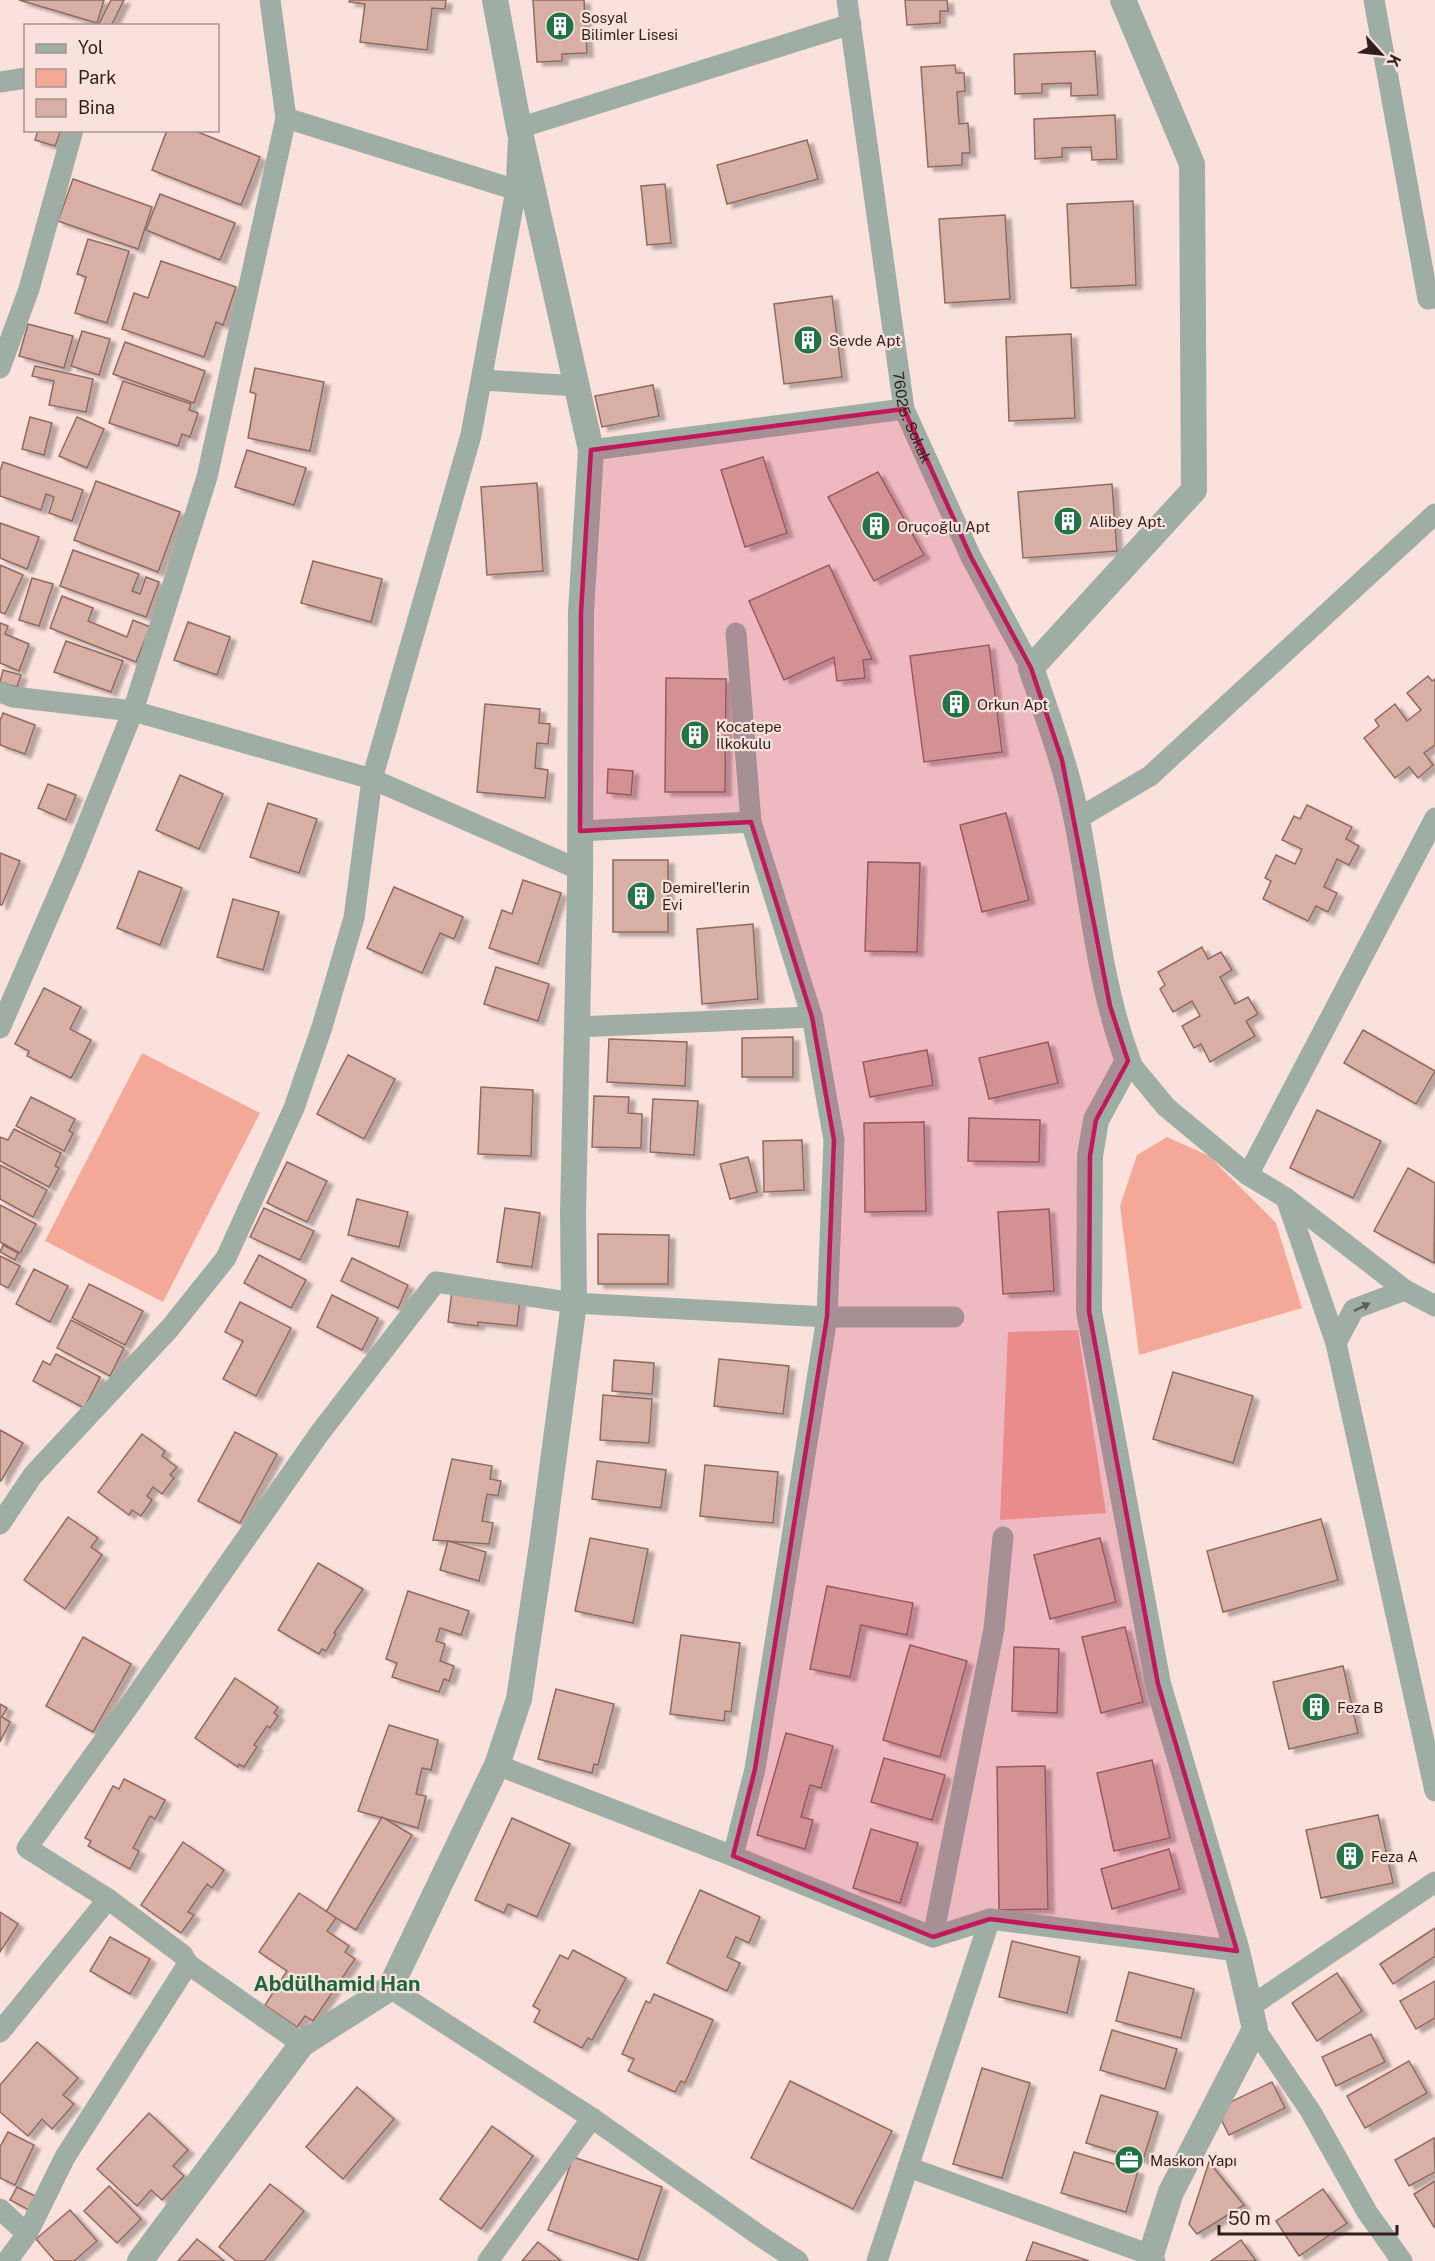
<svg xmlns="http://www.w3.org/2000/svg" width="1435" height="2261" viewBox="0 0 1435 2261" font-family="'Public Sans',sans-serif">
<defs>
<filter id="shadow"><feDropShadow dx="6" dy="4" stdDeviation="1.5" flood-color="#0004"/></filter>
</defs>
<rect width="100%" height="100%" fill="#fbe1db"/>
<g fill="#f4a998">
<polygon points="142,1053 260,1113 163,1302 45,1241"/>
<polygon points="1167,1137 1209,1156 1276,1223 1302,1308 1139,1355 1120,1206 1137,1155"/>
<polygon points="1078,1330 1106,1513 1000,1520 1008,1332"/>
</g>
<g fill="#d8afa5" stroke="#8f6a61" stroke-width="1.5" filter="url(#shadow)">
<polygon points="19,0 104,0 97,23"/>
<polygon points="111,0 124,0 111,26 98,26"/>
<polygon points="350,0 446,0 445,9 432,8 427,50 360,42 365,4 349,2"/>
<polygon points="533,0 584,0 587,53 562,54 562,61 537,62"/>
<polygon points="905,0 947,0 948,11 940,11 940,23 907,25"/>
<polygon points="1095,51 1098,95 1071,96 1071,83 1042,84 1042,93 1015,94 1014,54"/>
<polygon points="955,65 956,73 964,73 965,91 957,92 959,124 968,123 970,153 962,153 962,165 928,167 921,67"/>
<polygon points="1115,115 1117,159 1092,160 1091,147 1062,148 1062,157 1035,159 1034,119"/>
<polygon points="38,130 61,130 55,146 35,140"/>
<polygon points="167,130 193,130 260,157 241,205 152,170"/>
<polygon points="807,140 818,179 727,204 717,165"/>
<polygon points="73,179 152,207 138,249 58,221"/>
<polygon points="665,184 671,243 647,245 641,186"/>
<polygon points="160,194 235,223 220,260 146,230"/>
<polygon points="1133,201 1136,285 1071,288 1067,204"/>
<polygon points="1005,215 1010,299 945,303 939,219"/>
<polygon points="88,239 129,251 107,323 75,313 86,277 77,274"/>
<polygon points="161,261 236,287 223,325 216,322 204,357 122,329 134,293 148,298"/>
<polygon points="832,296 842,377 784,384 774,304"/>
<polygon points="28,324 73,336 64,368 19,356"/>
<polygon points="82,331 110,339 99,375 71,366"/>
<polygon points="1071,334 1075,418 1009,421 1006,337"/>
<polygon points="125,342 205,371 194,403 113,374"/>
<polygon points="35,366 93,379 86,412 49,405 54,381 32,376"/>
<polygon points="255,368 324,382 310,451 248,438 256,394 250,392"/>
<polygon points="123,381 191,404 189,410 198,413 190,437 182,434 178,446 109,423"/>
<polygon points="653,385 659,416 602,427 595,396"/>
<polygon points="30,417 52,423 44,455 22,449"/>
<polygon points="77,417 104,429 87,468 59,456"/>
<polygon points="247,450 306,468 294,505 235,487"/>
<polygon points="763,457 787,533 745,547 721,470"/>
<polygon points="3,462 83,490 72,521 49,513 54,497 46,494 41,510 0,496 0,471"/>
<polygon points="878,472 924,555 874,581 828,497"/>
<polygon points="96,481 180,512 158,572 74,540"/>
<polygon points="537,483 543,571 487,575 481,487"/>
<polygon points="1112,484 1117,551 1023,558 1018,492"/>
<polygon points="0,523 39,537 27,569 0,558"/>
<polygon points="73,550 139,574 132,591 140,594 146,577 159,582 146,617 60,586"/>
<polygon points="313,561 382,579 371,622 301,603"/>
<polygon points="0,565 23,575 5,614 0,612"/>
<polygon points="829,565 872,659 863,660 865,678 837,681 834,657 784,680 749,601"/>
<polygon points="32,578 53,584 39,626 19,620"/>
<polygon points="62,596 93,608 88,621 127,637 133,620 150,627 136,662 50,628"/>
<polygon points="188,622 230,637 217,675 174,660"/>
<polygon points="0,623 8,626 5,634 29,644 19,671 0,663"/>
<polygon points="66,641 123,661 111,692 54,672"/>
<polygon points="989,645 1002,752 924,762 910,656"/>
<polygon points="3,670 21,675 17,687 0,682"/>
<polygon points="1428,676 1432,681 1435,679 1435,745 1424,753 1433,765 1418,778 1409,767 1395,778 1364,738 1379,726 1375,720 1395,704 1407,721 1421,710 1407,693"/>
<polygon points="666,678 726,679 725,792 665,792"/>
<polygon points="485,704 540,709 539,723 550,724 548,744 537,743 535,768 548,770 545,798 477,792"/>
<polygon points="3,713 35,725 25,754 0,745 0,721"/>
<polygon points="608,769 633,771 631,795 607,793"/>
<polygon points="180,775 223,794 199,849 156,830"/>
<polygon points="48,784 76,795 66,820 38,808"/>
<polygon points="268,803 317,819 299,873 250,857"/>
<polygon points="1307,805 1352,827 1346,839 1359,846 1349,865 1337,859 1324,887 1337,893 1328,912 1316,906 1308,921 1263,899 1271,881 1265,878 1276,855 1295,864 1302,849 1282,840 1294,816 1300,819"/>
<polygon points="1006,813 1029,900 982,912 960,825"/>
<polygon points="0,853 20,861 2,905 0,905"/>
<rect x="613" y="860" width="55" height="72"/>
<polygon points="868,862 920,863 917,952 865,951"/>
<polygon points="139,871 182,888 160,945 117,928"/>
<polygon points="523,880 561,893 538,964 489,948 502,910 512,914"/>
<polygon points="394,887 463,917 454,939 440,933 422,973 367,948"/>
<polygon points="233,899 279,912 263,970 217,957"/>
<polygon points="753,924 758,999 702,1004 697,929"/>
<polygon points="1202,947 1208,959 1221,952 1232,970 1220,977 1235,1004 1248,997 1258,1014 1246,1021 1255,1036 1210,1062 1201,1044 1194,1048 1182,1026 1200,1016 1192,1001 1173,1012 1160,989 1165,985 1158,972"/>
<polygon points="496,967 549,984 538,1021 484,1004"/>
<polygon points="44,988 81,1007 70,1029 91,1040 71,1078 27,1056 29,1051 15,1044"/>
<polygon points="1363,1030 1435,1071 1416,1104 1344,1063"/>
<polygon points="793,1037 793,1077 742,1077 742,1038"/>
<polygon points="609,1039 687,1042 685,1086 607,1082"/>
<polygon points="1048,1042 1058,1083 989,1099 979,1058"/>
<polygon points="927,1050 933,1085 870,1097 863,1062"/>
<polygon points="348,1055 395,1079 364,1139 317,1114"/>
<polygon points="481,1087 533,1090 531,1156 478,1154"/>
<polygon points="594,1096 629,1097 628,1113 642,1114 641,1148 592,1147"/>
<polygon points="31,1097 75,1119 69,1131 73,1133 64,1151 16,1126"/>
<polygon points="653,1099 698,1101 694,1155 650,1152"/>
<polygon points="1317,1110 1381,1141 1353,1198 1290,1168"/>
<polygon points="969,1118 1040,1120 1039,1162 968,1161"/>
<polygon points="924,1122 926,1211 865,1212 864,1123"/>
<polygon points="14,1129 61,1153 55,1166 59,1168 49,1187 0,1161 0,1137 8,1140"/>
<polygon points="802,1140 804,1190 764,1192 763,1141"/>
<polygon points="748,1157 757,1192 730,1199 720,1164"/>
<polygon points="287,1162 327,1181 307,1222 267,1203"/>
<polygon points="0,1165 47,1190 33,1217 0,1199"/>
<polygon points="1408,1168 1435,1183 1434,1263 1374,1231"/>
<polygon points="357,1199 408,1212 399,1247 348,1235"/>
<polygon points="0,1205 36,1224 20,1253 0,1242"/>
<polygon points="264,1208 314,1231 300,1260 250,1237"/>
<polygon points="505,1208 540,1213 532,1267 497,1262"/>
<polygon points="1049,1209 1054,1291 1003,1294 998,1212"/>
<polygon points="598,1234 669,1235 668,1284 598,1284"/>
<polygon points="3,1245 18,1253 15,1260 0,1252"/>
<polygon points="259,1255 306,1280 291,1308 244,1283"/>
<polygon points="0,1256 20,1266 8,1288 0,1284"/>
<polygon points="352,1258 408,1285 398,1308 341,1281"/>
<polygon points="34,1269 68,1286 50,1322 16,1304"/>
<polygon points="89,1284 143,1311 125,1345 72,1318"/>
<polygon points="452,1291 520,1299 517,1326 478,1322 478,1326 448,1322"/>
<polygon points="332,1295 378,1318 362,1350 317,1327"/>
<polygon points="240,1302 291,1328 256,1396 223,1379 243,1341 225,1332"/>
<polygon points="71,1320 124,1348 110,1376 57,1348"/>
<polygon points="56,1354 100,1377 84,1408 33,1381 43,1361 50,1365"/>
<polygon points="719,1359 789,1366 783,1414 714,1406"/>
<polygon points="614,1360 654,1363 652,1394 612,1391"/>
<polygon points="1173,1372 1253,1396 1233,1463 1153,1439"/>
<polygon points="603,1395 652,1399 649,1443 600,1440"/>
<polygon points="0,1430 23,1443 1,1481 0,1480"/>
<polygon points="235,1432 277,1454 240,1523 198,1501"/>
<polygon points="142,1434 165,1451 162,1456 177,1467 170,1475 174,1478 162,1494 153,1487 147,1496 152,1500 141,1516 132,1510 129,1515 98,1492"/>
<polygon points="452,1459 492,1466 490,1479 501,1481 498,1496 487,1494 482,1521 493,1523 489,1544 433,1540"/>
<polygon points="597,1461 666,1470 661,1508 592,1499"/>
<polygon points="705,1465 778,1472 773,1523 700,1516"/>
<polygon points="68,1517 98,1538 91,1547 102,1555 65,1609 24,1580"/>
<polygon points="1321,1519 1338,1580 1223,1612 1207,1551"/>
<polygon points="590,1538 648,1549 633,1623 575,1611"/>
<polygon points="1100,1538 1116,1602 1050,1619 1034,1555"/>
<polygon points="448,1541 486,1552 479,1581 440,1570"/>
<polygon points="318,1563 363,1589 334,1633 336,1634 326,1651 322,1649 319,1654 278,1630"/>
<polygon points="827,1586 913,1603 907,1635 861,1625 850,1677 810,1669"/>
<polygon points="408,1591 469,1611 461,1635 440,1628 436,1641 445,1644 440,1661 454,1666 449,1681 444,1679 439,1692 392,1677 397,1663 386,1659"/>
<polygon points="1125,1627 1143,1702 1101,1713 1082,1637"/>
<polygon points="681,1635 740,1643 731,1712 725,1711 724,1721 670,1714"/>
<polygon points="83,1637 131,1664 93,1732 46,1706"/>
<polygon points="910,1645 967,1661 940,1757 883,1740"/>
<polygon points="1014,1647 1059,1649 1057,1713 1012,1711"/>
<polygon points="1343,1666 1358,1733 1289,1749 1273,1682"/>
<polygon points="235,1678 278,1707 274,1713 278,1716 270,1728 267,1726 254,1745 257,1747 244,1767 239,1764 238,1767 195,1738"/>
<polygon points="556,1689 614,1704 598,1765 594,1764 592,1773 538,1759"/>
<polygon points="0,1704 7,1708 2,1717 10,1722 0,1742"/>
<polygon points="389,1725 438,1740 431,1770 422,1768 416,1794 426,1796 418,1828 358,1811"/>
<polygon points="786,1733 833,1746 821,1788 810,1785 801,1817 813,1820 805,1849 757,1835"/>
<polygon points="884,1758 945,1775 932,1820 871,1802"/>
<polygon points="1152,1760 1170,1838 1114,1851 1097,1773"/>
<polygon points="1045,1766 1048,1909 999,1910 997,1767"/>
<polygon points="124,1779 165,1800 155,1819 150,1816 133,1848 139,1851 130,1869 88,1846 91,1841 85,1838 113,1786 119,1789"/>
<polygon points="1378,1815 1393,1883 1321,1898 1306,1830"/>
<polygon points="382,1817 412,1835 356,1930 326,1912"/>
<polygon points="512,1818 570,1844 537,1917 508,1904 504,1913 475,1900"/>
<polygon points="871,1829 918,1843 900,1903 853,1888"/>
<polygon points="183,1842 224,1870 212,1888 207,1884 188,1912 194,1915 181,1933 141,1905"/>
<polygon points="1169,1849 1180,1889 1112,1909 1101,1869"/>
<polygon points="700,1890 760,1917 749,1943 736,1937 727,1957 740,1963 727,1991 667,1963"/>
<polygon points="299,1893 336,1918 327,1931 349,1946 345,1952 355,1959 313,2021 305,2016 297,2027 265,2005 287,1971 259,1952"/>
<polygon points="0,1912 18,1924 0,1952"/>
<polygon points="1435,1928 1435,1956 1393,1984 1380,1964"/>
<polygon points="110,1937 150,1959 130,1994 90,1971"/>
<polygon points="1012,1941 1080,1957 1067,2013 999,1997"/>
<polygon points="573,1950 626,1978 592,2040 588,2038 582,2048 534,2022 540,2010 533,2006 560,1955 568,1959"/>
<polygon points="1129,1972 1194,1989 1181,2038 1116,2021"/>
<polygon points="1337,1973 1362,2011 1317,2041 1292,2003"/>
<polygon points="1435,1981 1435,2018 1416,2029 1400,2001"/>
<polygon points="654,1994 713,2020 685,2083 681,2081 675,2092 628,2071 634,2059 622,2054 646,2001 650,2003"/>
<polygon points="1112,2030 1177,2049 1165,2089 1100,2070"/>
<polygon points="1371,2034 1385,2062 1336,2086 1322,2057"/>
<polygon points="37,2042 78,2078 63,2095 74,2104 52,2129 42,2119 28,2136 0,2112 0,2085"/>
<polygon points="1409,2061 1427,2093 1365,2128 1347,2096"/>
<polygon points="982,2068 1030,2083 1002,2178 953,2164"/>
<polygon points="790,2081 892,2131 853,2209 751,2158"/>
<polygon points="1272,2082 1285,2108 1229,2135 1216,2109"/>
<polygon points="357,2087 394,2119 343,2179 306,2147"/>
<polygon points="1101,2095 1158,2112 1143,2160 1086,2143"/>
<polygon points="149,2113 188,2150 173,2166 184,2176 162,2200 151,2190 137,2206 97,2169"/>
<polygon points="492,2126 533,2156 481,2229 440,2199"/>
<polygon points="8,2132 34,2145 15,2185 0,2178 0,2147"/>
<polygon points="1434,2138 1435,2172 1409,2186 1395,2160"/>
<polygon points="1074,2152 1138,2171 1126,2212 1061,2193"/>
<polygon points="573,2157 662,2187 638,2260 548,2230"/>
<polygon points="1209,2162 1244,2205 1197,2234 1189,2224"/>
<polygon points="1435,2181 1435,2226 1434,2227 1414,2194"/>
<polygon points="270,2184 304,2211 264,2261 236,2261 219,2247"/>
<polygon points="109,2186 141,2219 117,2243 84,2211"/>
<polygon points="17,2187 39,2198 31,2211 10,2200"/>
<polygon points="1323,2189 1347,2223 1299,2256 1276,2221"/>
<polygon points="70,2210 97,2241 74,2261 55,2261 36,2239"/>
<polygon points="197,2239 224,2261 178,2261"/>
<polygon points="1241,2240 1256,2261 1211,2261"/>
<polygon points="538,2242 561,2261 522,2261"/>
<polygon points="1033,2242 1089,2261 1026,2261"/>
</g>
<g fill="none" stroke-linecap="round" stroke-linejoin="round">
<g stroke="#9faea4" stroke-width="21">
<path id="s1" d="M 847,0 L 904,409 L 971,557 L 1031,668"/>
<polyline points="1374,0 1428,299 1435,298"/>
<polyline points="0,82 26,78"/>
<polyline points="286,118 516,190"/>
<polyline points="0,368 29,289 73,130"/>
<polyline points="482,380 577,386"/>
<polyline points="591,450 904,409"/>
<polyline points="736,633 751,822 812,1017 834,1140 827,1317 954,1317"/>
<polyline points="0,692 13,697 133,711 372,779 580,870"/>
<polyline points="1077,819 1150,776 1435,514"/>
<polyline points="580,831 751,822"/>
<polyline points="577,1027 812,1017"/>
<polyline points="0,1028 73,860 133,711 207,477 286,118 270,0"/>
<polyline points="1128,1061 1166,1107 1248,1175 1286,1198 1336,1343 1435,1791"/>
<polyline points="1248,1175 1435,818"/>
<polyline points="1286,1198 1405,1290 1435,1306"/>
<polyline points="1336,1343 1354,1309 1405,1290"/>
<polyline points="0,1524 33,1475 170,1328 226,1258 294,1108 322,1027 354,918 372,779 471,435 516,190 519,128 851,24"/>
<polyline points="733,1856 933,1937 990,1919 1237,1951"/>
<polyline points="933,1937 994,1629 1003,1537"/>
<polyline points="390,1988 592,2118 760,2236 798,2261"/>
<polyline points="1248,2008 1435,1882"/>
<polyline points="1255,2029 1311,2112 1367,2212 1402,2261"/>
<polyline points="0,2032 108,1899"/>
<polyline points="302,2044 188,1964 183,1955 108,1899 27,1848 131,1703 319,1434 436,1282 574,1303 827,1317 755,1769 733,1856 497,1765"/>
<polyline points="908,2167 1151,2255 1155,2261"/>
<polyline points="0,2209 27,2234"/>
<polyline points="7,2261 27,2234 65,2157 188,1964"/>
<polyline points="488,2261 592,2118"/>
<polyline points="877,2261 990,1919"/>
</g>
<g stroke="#9faea4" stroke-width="26">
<path d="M 1123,0 L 1192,164 L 1194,490 L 1031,668 C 1048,718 1067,768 1077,821 C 1093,901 1099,984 1128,1061 L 1096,1120 L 1090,1156 L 1089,1311 L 1158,1684 L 1237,1951 L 1255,2029 L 1171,2192 L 1149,2261"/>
<polyline points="140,2261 302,2044 390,1988 497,1765 519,1699 542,1545 574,1303 573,1214 580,888 581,612 591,450 519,128 495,0"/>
</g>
</g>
<defs><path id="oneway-solid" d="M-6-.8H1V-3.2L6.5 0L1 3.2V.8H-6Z" transform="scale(1.5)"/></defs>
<use fill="#615f59" href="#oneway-solid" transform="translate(1362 1307) rotate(-26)"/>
<path fill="#c2185b" fill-opacity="0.2" stroke="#c2185b" stroke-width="4.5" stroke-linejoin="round" d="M 904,409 L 971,557 L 1031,668 L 1062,760 L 1110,1006 L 1128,1061 L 1096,1120 L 1090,1156 L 1089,1311 L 1158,1684 L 1237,1951 L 990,1919 L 933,1937 L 733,1856 L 755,1769 L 827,1317 L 834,1140 L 812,1017 L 751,822 L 580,831 L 581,612 L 591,450 Z"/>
<defs>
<g id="building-disc" transform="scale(1.5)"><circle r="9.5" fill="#207445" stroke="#fbe1db"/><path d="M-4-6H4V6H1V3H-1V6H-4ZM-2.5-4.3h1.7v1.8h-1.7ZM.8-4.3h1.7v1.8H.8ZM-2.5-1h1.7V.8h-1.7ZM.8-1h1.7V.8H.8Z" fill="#fff"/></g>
<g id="office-disc" transform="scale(1.5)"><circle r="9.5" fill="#207445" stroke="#fbe1db"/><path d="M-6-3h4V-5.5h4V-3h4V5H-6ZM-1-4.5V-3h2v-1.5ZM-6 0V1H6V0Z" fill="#fff"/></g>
</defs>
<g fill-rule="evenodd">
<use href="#building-disc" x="560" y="26"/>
<use href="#building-disc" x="808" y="340"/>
<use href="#building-disc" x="1068" y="521"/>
<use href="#building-disc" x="876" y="526"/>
<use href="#building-disc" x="956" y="704"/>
<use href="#building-disc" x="695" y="735"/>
<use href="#building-disc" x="641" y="896"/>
<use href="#building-disc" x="1316" y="1707"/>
<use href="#building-disc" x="1350" y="1856"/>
<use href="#office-disc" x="1129" y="2160"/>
</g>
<g text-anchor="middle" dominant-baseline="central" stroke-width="4.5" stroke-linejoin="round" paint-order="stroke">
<g font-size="15" fill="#2f1f1c" stroke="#fbe1db" text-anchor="start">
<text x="581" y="17">Sosyal<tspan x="581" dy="17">Bilimler Lisesi</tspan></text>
<text x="829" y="340">Sevde Apt</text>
<text x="1089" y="521">Alibey Apt.</text>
<text x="897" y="526">Oruçoğlu Apt</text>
<text x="977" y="704">Orkun Apt</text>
<text x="716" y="726">Kocatepe<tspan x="716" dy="17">İlkokulu</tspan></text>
<text x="662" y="887">Demirel'lerin<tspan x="662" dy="17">Evi</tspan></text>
<text x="1337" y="1707">Feza B</text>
<text x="1371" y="1856">Feza A</text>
<text x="1150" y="2160">Maskon Yapı</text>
</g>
<g font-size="15" fill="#2f1f1c" stroke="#fbe1db">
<text stroke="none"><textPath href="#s1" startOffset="423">76025. Sokak</textPath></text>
</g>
<g font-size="21" font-weight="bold" fill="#1a663d" stroke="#fbe1db">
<text x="337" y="1983">Abdülhamid Han</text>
</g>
</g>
<rect x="24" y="24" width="195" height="108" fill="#fbe1db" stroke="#a9938f" stroke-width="1.5"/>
<rect x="36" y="44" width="30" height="9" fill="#9faea4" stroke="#a9938f" stroke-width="1.5"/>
<text x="78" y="54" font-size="18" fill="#2f1f1c">Yol</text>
<rect x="36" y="69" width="30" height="18" fill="#f4a998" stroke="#a9938f" stroke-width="1.5"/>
<text x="78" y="84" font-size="18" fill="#2f1f1c">Park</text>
<rect x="36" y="99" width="30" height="18" fill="#d8afa5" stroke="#a9938f" stroke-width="1.5"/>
<text x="78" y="114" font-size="18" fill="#2f1f1c">Bina</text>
<g transform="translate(1381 54) rotate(117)" stroke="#fbe1db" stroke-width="4.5" paint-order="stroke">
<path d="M0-4.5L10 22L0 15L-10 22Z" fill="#2f1f1c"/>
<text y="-9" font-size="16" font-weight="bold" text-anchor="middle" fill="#2f1f1c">K</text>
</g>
<path d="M1219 2225v9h178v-9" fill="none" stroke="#2f1f1c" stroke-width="3"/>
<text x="1228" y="2225" font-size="18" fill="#2f1f1c" stroke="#fbe1db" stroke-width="4.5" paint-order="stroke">50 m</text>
</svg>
